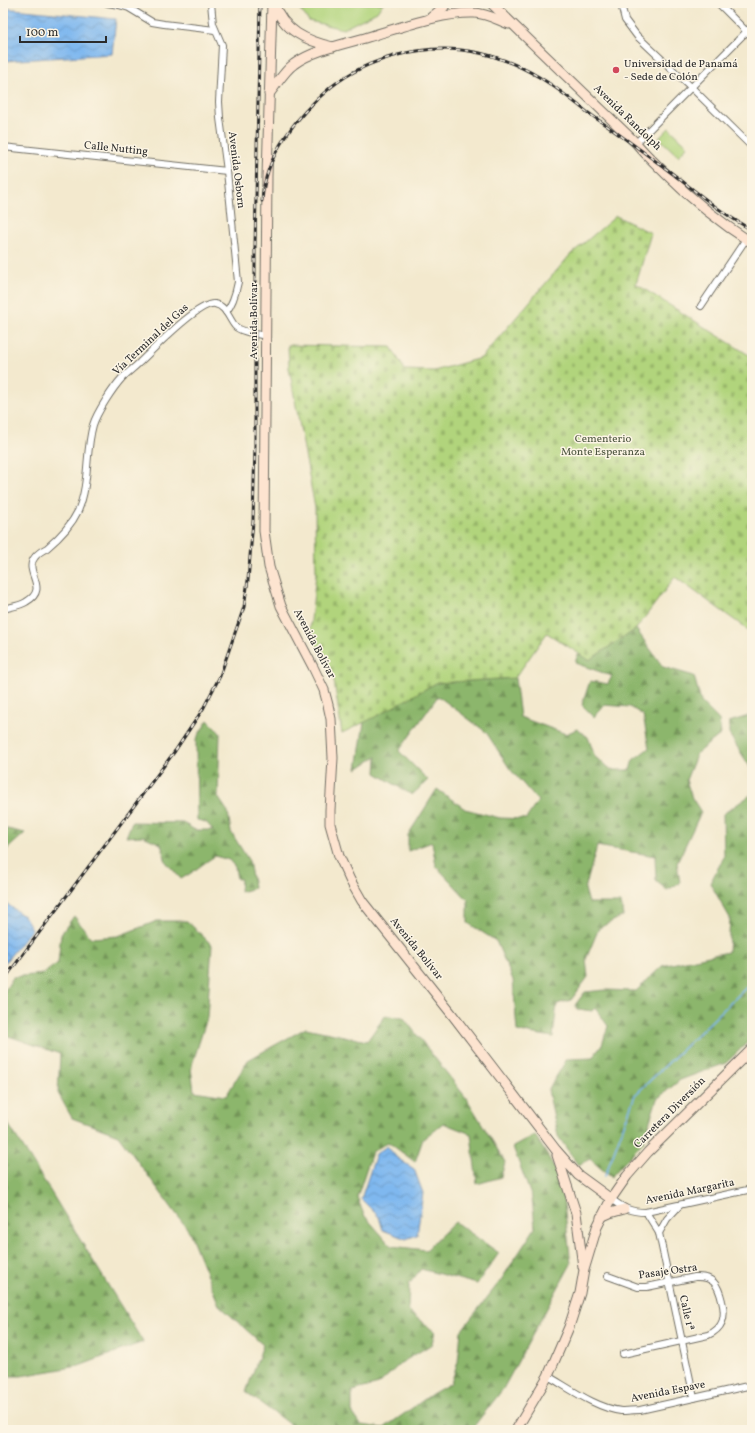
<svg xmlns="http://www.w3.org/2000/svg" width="755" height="1433" viewBox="0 0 755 1433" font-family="Vollkorn,serif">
<defs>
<pattern id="forest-firs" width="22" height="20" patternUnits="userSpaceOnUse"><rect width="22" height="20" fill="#8cb66c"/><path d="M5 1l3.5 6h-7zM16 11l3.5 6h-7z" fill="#739459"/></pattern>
<pattern id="cemetery-stones" width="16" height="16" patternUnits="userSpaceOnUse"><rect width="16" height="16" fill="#b1d47c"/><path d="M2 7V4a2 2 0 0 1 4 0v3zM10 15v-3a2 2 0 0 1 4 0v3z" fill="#98b66b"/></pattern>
<pattern id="water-waves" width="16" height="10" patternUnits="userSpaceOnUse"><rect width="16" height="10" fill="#7fb8ef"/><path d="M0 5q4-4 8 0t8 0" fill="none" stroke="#6896c2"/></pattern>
</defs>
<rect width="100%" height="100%" fill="#fcf5e5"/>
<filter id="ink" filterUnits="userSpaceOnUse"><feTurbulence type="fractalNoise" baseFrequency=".025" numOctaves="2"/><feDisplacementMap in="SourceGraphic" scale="8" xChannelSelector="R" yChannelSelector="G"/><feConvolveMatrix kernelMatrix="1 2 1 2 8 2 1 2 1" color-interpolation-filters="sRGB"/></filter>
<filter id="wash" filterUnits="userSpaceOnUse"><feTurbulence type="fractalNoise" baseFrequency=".012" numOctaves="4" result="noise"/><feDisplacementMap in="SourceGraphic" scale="16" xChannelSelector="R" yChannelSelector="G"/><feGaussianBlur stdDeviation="0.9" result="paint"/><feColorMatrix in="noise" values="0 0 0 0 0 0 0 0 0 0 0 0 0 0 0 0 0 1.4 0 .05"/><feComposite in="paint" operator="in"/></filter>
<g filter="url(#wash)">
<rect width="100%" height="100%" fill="#f3e9ce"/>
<g fill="url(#forest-firs)" stroke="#5c704c">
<polygon points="636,629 663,667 694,676 701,702 719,720 721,734 697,753 686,780 692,798 701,812 677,863 680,883 667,890 656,881 655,856 597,846 585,889 589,903 621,903 623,916 599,928 586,959 588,977 571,1000 557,1004 553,1037 517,1031 513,980 496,941 468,923 468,900 436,866 432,842 408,851 408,835 437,789 465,809 500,818 526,819 538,801 510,769 486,732 438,696 399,751 428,780 412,795 376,773 377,756 357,769 364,722 436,683 515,678 520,717 566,734 577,729 588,737 595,757 612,770 630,770 633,760 649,748 643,715 630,707 604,705 594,717 582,705 590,681 608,684 612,676 575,663 578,654 589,660"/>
<polygon points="752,715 752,776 750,767 729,734 729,722"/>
<path d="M 208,720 L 220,733 L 218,797 L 228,812 L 231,832 L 249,861 L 254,888 L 240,892 L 241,879 L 237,879 L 235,867 L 229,860 L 215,856 C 203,863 193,873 181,879 L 166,862 L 161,844 L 143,836 L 126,837 L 132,822 L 183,823 L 195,830 L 213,830 L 206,822 L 197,820 L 196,739 Z"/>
<polygon points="752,794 752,1038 726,1063 680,1080 657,1099 643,1142 611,1177 590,1159 578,1165 558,1136 548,1090 567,1059 592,1058 602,1045 608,1026 595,1008 592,1011 578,1009 575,1005 585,992 605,990 636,991 662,966 728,952 730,918 710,883 724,857 723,814"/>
<polygon points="3,828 25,833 3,853"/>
<polygon points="74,916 91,938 118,936 157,921 187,921 212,945 207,1018 191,1068 194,1091 226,1096 248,1060 306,1028 367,1041 385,1016 403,1017 467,1099 505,1162 501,1177 477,1184 471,1134 443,1123 423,1139 415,1162 388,1142 372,1152 357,1197 364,1215 391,1246 426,1250 455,1222 499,1253 477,1284 421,1269 409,1284 408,1311 435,1332 432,1344 401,1363 379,1384 352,1391 352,1412 361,1425 384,1428 432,1394 451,1383 458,1362 461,1331 501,1280 535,1228 532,1198 513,1147 535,1135 561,1178 571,1264 503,1389 471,1430 297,1430 246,1392 263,1345 219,1305 189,1231 118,1135 72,1118 58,1093 60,1054 3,1034 3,994 13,977 43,974 58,963 61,934"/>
<polygon points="3,1116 30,1158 143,1342 79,1366 21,1376 3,1376"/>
</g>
<polygon fill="url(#cemetery-stones)" stroke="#6e8054" points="616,216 651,233 636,284 752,357 752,636 744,627 675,577 636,629 589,660 547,633 515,678 436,683 375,717 342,733 334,681 310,630 316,574 315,508 289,368 288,345 391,347 405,370 434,371 481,358 571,254"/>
<g fill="#b1d47c" stroke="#6e8054">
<polygon points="295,3 383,3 377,12 343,29 309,21"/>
<polygon points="669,128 688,146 678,156 659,138"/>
</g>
<g fill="url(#water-waves)" stroke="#55728d">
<polygon points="3,8 116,19 112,54 3,61"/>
<polygon points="3,901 25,917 32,929 3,965"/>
<polygon points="387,1146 397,1158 414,1169 423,1193 417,1235 406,1239 383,1230 379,1217 361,1199 376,1154"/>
</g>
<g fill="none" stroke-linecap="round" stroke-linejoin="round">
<polyline stroke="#7fb8ef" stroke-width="1.5" points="605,1176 635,1095 752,982"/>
</g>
</g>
<g filter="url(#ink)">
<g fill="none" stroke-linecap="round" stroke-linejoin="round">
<g stroke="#716e64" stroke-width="8">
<g id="street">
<polyline points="107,3 119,5 129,8 152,22 164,24 215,30"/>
<path d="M 211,3 L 213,24 L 222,45 L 219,102 L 220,118 L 227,171 L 238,282 C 236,292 233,304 226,312"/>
<polyline points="624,3 622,8 625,20 637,36 692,88 752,147"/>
<polyline points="718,3 752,37"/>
<polyline points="636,143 752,26"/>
<polyline points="3,147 227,171"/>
<polyline points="701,306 746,239"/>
<path d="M 3,609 C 10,607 20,606 26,602 C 51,588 22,572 35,557 C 38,553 43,550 47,548 C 60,537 71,526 78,511 C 90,483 85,453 93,425 C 97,412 113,388 122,378 C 127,373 134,368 140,362 C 153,350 199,301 215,304 C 226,306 229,319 235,326 C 240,332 258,334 266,336"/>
<path d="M 611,1199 C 623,1208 630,1212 646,1212 L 752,1189"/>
<polyline points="646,1212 659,1233 694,1398"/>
<polyline points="659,1233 667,1219 679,1206"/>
<path d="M 608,1276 L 638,1287 L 647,1287 L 695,1277 C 713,1276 718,1284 722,1301 C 726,1316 724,1328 708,1335 L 623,1354"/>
<path d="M 548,1376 C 569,1388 596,1408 621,1411 C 627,1411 634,1410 640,1410 L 752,1385"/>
</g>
</g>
<g stroke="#716e64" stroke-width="11">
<g id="secondary">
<polyline points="272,3 267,176 264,531 269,567 281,606 313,667 324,690 328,705 331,719 333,758 330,810 330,824 339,856 350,880 362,901 451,1013 556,1150 578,1175 611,1199"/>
<path d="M 274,3 C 283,31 307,41 333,47"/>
<path d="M 491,3 L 531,42 L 636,143 C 645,154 656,164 666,174 C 692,200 721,223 752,243"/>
<polyline points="429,19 444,7 446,3"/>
<path d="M 269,94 C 277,84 284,71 294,64 C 313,50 345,44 368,37 C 399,28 443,12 474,13 C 486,13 498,20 509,24"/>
<polyline points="557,1155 576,1213 583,1267"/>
<polyline points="601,1217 610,1213 624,1209"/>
<polyline points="516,1430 548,1376 569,1327 580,1293 584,1270 597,1227 611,1199 627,1176 648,1152 752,1049"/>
</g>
</g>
<use href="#street" stroke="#fff" stroke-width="6"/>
<use href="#secondary" stroke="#fde4d0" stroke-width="9"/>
<g stroke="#2b2b2b" stroke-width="3">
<g id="rail">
<path d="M 262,201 C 265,155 297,115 331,87 C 351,71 374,61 398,55 C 448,42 495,51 539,77 C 556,87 572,100 587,112 C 616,132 645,153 673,174 C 699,194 724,215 752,230"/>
<polyline points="3,981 175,751 203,709 220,676 244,607 248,580 253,521 255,445 255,246 260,3"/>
</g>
</g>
<use href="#rail" stroke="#fcf5e5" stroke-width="1.5" stroke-dasharray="4.5" stroke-linecap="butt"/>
</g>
</g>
<circle fill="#d1495b" stroke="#fcf5e5" stroke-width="1.5" cx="616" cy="70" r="4"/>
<g text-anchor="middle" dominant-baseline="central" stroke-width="3" stroke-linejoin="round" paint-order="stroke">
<g font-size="11" fill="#2b2b2b" stroke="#fcf5e5" text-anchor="start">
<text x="624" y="64">Universidad de Panamá<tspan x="624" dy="13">- Sede de Colón</tspan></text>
</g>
<g font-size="11" fill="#2b2b2b" stroke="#fcf5e5">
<text transform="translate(627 118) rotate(44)">Avenida Randolph</text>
<text transform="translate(116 149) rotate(6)">Calle Nutting</text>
<text transform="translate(236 170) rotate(83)">Avenida Osborn</text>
<text transform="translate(254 321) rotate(-90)">Avenida Bolívar</text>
<text transform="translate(151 340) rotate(-43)">Vía Terminal del Gas</text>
<text transform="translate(314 644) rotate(62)">Avenida Bolívar</text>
<text transform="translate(416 949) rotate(51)">Avenida Bolívar</text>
<text transform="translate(670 1113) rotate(-45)">Carretera Diversión</text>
<text transform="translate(690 1192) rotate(-12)">Avenida Margarita</text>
<text transform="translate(668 1272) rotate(-8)">Pasaje Ostra</text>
<text transform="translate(686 1313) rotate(78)">Calle 1ª</text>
<text transform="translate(668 1392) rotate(-11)">Avenida Espave</text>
</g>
<g font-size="11" fill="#4c553f" stroke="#fcf5e5">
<text x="603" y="439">Cementerio<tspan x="603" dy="13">Monte Esperanza</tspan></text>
</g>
</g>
<rect width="755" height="1433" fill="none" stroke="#fcf5e5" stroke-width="16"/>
<path d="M20 36v6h86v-6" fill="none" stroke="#2b2b2b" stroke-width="2"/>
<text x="26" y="36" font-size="12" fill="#2b2b2b" stroke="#fcf5e5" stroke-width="3" paint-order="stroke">100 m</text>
</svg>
